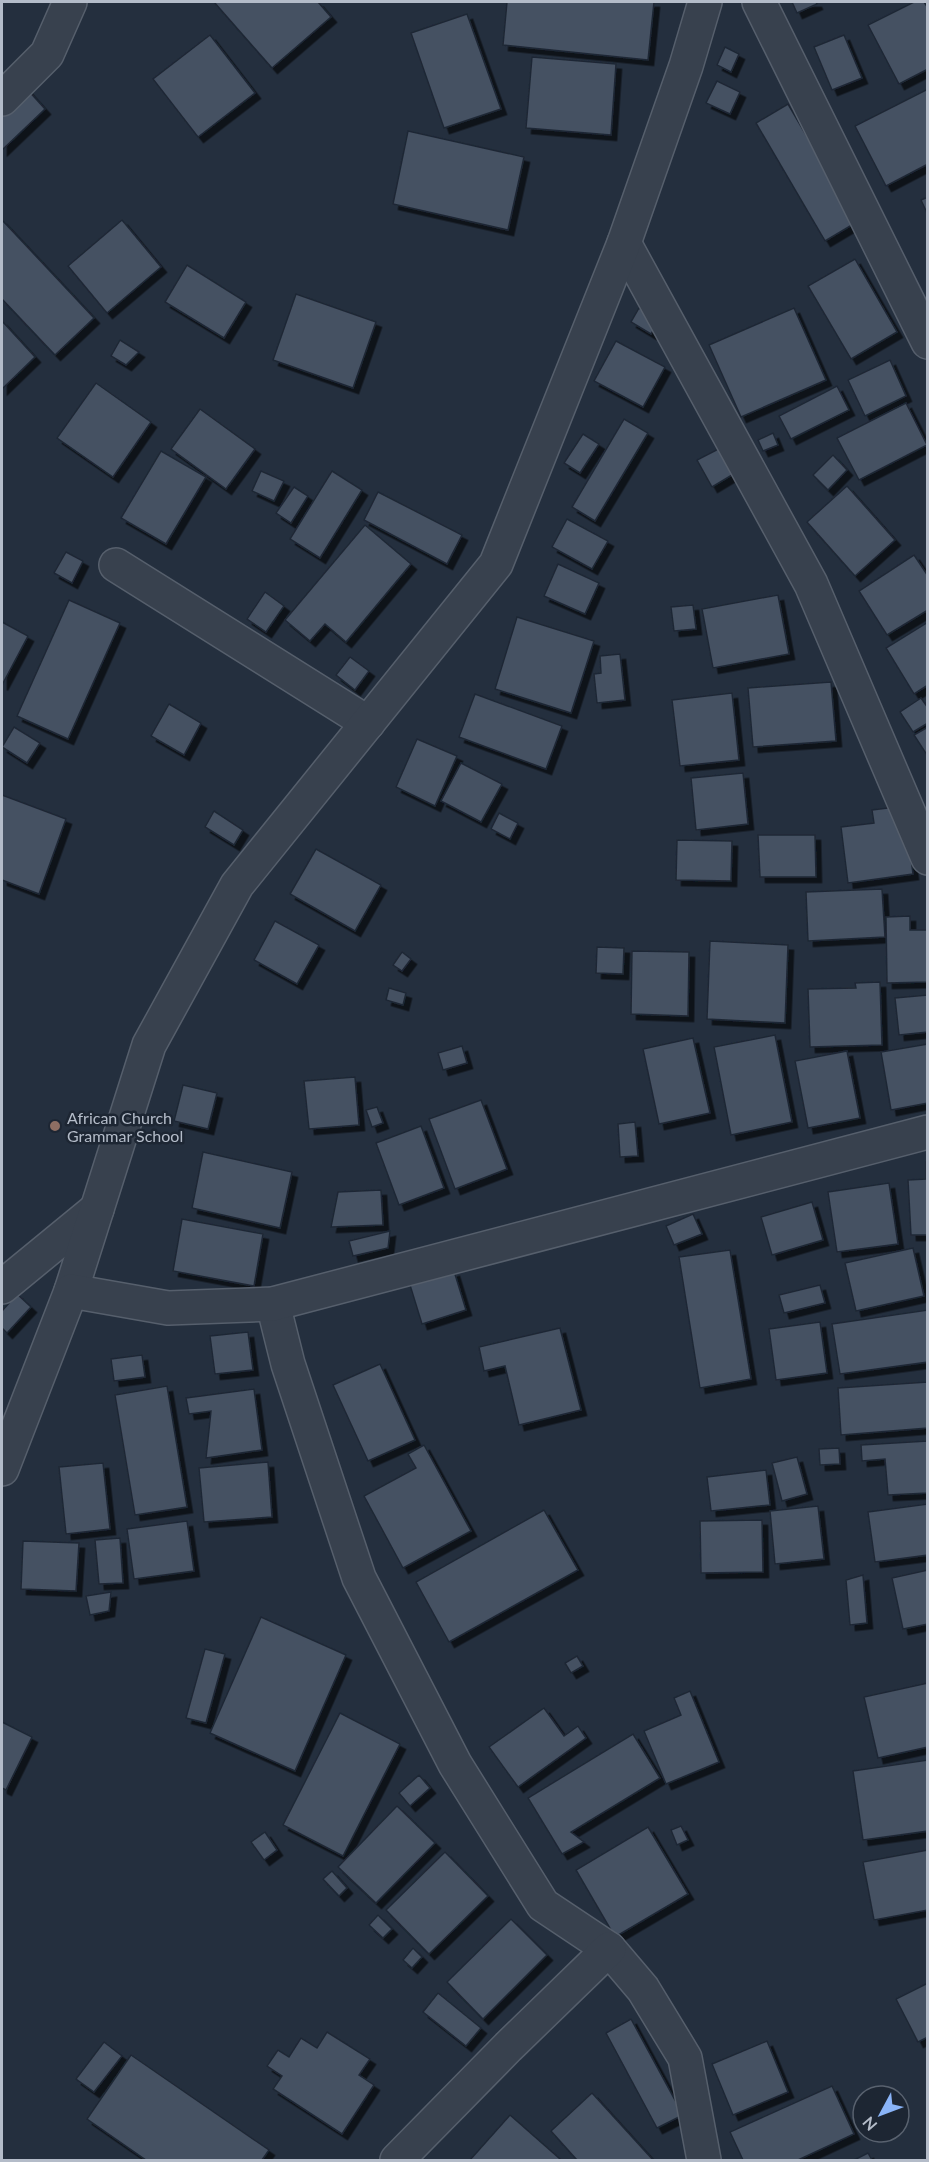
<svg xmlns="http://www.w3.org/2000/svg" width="929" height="2162" viewBox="0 0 929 2162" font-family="Lato,sans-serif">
<defs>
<filter id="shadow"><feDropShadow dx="5.5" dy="5.5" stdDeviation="0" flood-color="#0009"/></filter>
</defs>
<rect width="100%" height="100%" fill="#242f3e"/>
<g fill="#455162" stroke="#1f2835" stroke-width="1.5" filter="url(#shadow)">
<polygon points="214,2 318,2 331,17 272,68"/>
<polygon points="507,2 654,2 648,60 503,45"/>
<polygon points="792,2 816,2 817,4 797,13"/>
<polygon points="914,2 924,2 928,8 928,69 899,84 868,25"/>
<polygon points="467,14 501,109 444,128 411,33"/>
<polygon points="210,35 255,93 198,137 153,79"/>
<polygon points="844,35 862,78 832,90 814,47"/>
<polygon points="725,47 739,54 731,72 717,65"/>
<polygon points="532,57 616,64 611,135 526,128"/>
<polygon points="717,81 740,92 730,114 706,103"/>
<polygon points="26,88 45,109 2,150 2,111"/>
<polygon points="928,89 928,164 886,186 855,126"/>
<polygon points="788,104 857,222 825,241 756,123"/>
<polygon points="408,131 524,157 508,230 393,204"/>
<polygon points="928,197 928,215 921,200"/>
<polygon points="2,220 94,318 55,355 2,299"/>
<polygon points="122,220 161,267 107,313 68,266"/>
<polygon points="855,259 897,332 851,359 808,286"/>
<polygon points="187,265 246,302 224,338 165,302"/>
<polygon points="296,294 376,322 353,388 273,360"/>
<polygon points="639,308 659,321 651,334 631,322"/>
<polygon points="794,308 826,380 741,417 709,345"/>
<polygon points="2,321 35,357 2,389"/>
<polygon points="120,340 139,352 126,365 111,356"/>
<polygon points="616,341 665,367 643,407 594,381"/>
<polygon points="890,360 906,396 865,416 848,380"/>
<polygon points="96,383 151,422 113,477 57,438"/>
<polygon points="837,386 849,410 791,439 779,416"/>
<polygon points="906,403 927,445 859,480 837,438"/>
<polygon points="200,409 255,449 226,489 171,449"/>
<polygon points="624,419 648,433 595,521 572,507"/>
<polygon points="773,433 778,445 763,451 758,440"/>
<polygon points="583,434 599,444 580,473 564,463"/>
<polygon points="728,444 742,469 712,487 697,460"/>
<polygon points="161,451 206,477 166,544 121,518"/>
<polygon points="833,455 847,470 828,490 813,475"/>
<polygon points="261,471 284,481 274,501 252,491"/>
<polygon points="332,471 362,490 320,558 290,539"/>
<polygon points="847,486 895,540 855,576 807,522"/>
<polygon points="294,487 308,496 291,523 276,513"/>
<polygon points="378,492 462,535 447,564 364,520"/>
<polygon points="567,519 608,541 592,569 552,547"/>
<polygon points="365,525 411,564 346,642 325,624 310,641 285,620"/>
<polygon points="66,552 83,561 72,583 54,573"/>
<polygon points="914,555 928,576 928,610 887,635 859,591"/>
<polygon points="558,564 599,583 585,614 544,596"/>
<polygon points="265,592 284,606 266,632 247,619"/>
<polygon points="778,595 789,654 713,668 702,609"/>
<polygon points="69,600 120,623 68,739 17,716"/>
<polygon points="693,605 696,629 674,631 671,607"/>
<polygon points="517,617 594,641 571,713 495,689"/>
<polygon points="2,622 28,636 2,685"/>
<polygon points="928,622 928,685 914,694 886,648"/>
<polygon points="620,654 625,700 597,703 594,674 601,673 600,656"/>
<polygon points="350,657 369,671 355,690 336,675"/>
<polygon points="831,682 836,741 753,747 748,688"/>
<polygon points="732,693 739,760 680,766 672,700"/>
<polygon points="475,694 562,726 546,769 459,737"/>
<polygon points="921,698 928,708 928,723 913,732 900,712"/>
<polygon points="169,704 201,723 184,755 151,736"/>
<polygon points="14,727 40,743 27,763 2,747"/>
<polygon points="928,727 928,755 927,755 914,735"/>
<polygon points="417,739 457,756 435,806 396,787"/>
<polygon points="461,763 502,784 481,822 441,801"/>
<polygon points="743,773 748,824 696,830 691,778"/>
<polygon points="2,795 66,819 39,894 2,880"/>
<polygon points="904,806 913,874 848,883 841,827 874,823 872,810"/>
<polygon points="214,811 243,830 234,845 205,827"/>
<polygon points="499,813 518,823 510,839 491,829"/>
<polygon points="758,835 815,835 816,877 760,877"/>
<polygon points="677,840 732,841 731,881 676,880"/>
<polygon points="316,849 381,885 355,931 290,894"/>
<polygon points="882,889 885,937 808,941 806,892"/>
<polygon points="910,916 910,930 928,930 928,982 887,983 886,917"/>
<polygon points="275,921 319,945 297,984 254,960"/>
<polygon points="710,941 788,945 785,1023 707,1019"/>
<polygon points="597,947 624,948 623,974 596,973"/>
<polygon points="632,951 689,952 688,1016 631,1014"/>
<polygon points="402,952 411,959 402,971 393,965"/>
<polygon points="880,982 882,1045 810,1047 808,989 856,988 855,983"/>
<polygon points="389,988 406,993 403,1005 386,1000"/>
<polygon points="928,995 928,1032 899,1035 895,998"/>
<polygon points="775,1035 792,1122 731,1135 714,1047"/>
<polygon points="693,1038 710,1113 659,1124 643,1049"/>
<polygon points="928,1044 928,1103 891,1110 881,1052"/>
<polygon points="462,1046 467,1063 443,1070 438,1053"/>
<polygon points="847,1051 860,1118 808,1128 795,1061"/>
<polygon points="355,1077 359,1125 309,1129 304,1081"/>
<polygon points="183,1085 217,1093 208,1129 174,1121"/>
<polygon points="481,1100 507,1169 455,1189 429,1119"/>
<polygon points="377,1107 383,1123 372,1127 366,1110"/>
<polygon points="635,1122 638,1156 620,1157 618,1124"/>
<polygon points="421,1126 444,1188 399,1205 376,1143"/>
<polygon points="203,1152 292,1172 280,1228 192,1208"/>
<polygon points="926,1162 928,1162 928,1235 911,1235 908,1180 926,1179"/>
<polygon points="889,1183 898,1244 837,1252 828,1192"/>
<polygon points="381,1190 383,1225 331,1227 338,1192"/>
<polygon points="812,1202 823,1240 772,1255 761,1217"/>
<polygon points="693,1214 702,1234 674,1245 666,1226"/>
<polygon points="182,1219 263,1234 254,1286 173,1271"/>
<polygon points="390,1231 388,1248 353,1256 349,1241"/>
<polygon points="913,1248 924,1296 856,1311 845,1263"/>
<polygon points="730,1250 751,1379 700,1388 679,1257"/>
<polygon points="454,1271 466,1310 422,1324 410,1285"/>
<polygon points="820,1285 825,1303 784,1313 779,1295"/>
<polygon points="17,1294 31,1307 7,1333 2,1328 2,1311"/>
<polygon points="928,1310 928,1362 840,1374 832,1324"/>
<polygon points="820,1322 827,1373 776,1380 769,1329"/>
<polygon points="560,1328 581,1410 519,1425 505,1366 484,1371 479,1347"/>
<polygon points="248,1332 253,1370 215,1374 210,1336"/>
<polygon points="142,1355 145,1377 114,1381 111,1359"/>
<polygon points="380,1364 415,1440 368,1461 333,1385"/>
<polygon points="928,1382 928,1428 841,1435 838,1388"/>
<polygon points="167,1386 187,1507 135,1515 115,1395"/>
<polygon points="254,1389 262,1450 206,1458 211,1411 189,1414 186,1398"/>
<polygon points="928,1441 928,1493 888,1495 885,1459 862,1461 861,1445"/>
<polygon points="424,1445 471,1531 403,1568 364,1496 416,1468 408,1454"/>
<polygon points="839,1448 840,1464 820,1465 819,1449"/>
<polygon points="797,1457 807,1494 782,1501 772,1463"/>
<polygon points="268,1462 272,1517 204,1522 199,1468"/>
<polygon points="103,1463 110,1529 66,1534 59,1467"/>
<polygon points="766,1470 770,1505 711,1511 707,1477"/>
<polygon points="928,1504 928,1555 875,1562 868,1512"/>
<polygon points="818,1506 824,1559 775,1564 770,1511"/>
<polygon points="544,1510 578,1570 449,1642 416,1582"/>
<polygon points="762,1520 763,1572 701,1573 700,1521"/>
<polygon points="187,1521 194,1571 134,1579 127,1529"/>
<polygon points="120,1538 123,1583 99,1584 95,1540"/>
<polygon points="23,1541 79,1543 76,1591 21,1589"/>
<polygon points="928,1570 928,1624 903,1629 892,1578"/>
<polygon points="863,1575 867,1623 850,1625 846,1580"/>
<polygon points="111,1592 109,1611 90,1615 86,1596"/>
<polygon points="261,1617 346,1655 295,1771 210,1733"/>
<polygon points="205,1649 225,1654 206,1723 186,1718"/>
<polygon points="577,1656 583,1666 571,1673 565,1663"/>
<polygon points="928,1683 928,1747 878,1758 864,1697"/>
<polygon points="690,1691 719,1762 666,1784 644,1731 681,1715 674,1698"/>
<polygon points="544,1708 564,1736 578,1726 586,1738 518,1787 489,1747"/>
<polygon points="340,1713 400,1744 343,1856 283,1825"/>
<polygon points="2,1722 32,1737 6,1790 2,1788"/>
<polygon points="633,1734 660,1778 571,1832 584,1842 562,1854 528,1798"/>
<polygon points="928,1760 928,1831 863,1840 853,1771"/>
<polygon points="419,1775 430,1788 410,1806 399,1793"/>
<polygon points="397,1806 435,1843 376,1903 338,1867"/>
<polygon points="681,1826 688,1840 677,1845 671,1830"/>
<polygon points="648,1827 688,1894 615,1937 576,1870"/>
<polygon points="265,1832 277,1850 264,1860 251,1842"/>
<polygon points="928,1850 928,1910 874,1920 863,1862"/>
<polygon points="445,1852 488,1896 429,1954 386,1910"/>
<polygon points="332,1871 347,1888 339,1896 323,1879"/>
<polygon points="378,1915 392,1929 383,1938 369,1925"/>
<polygon points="511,1919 547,1955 483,2019 447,1982"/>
<polygon points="413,1948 422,1957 412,1968 403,1960"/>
<polygon points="928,1983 928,2037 918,2042 896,1999"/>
<polygon points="438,1993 481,2028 466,2046 423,2012"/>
<polygon points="631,2019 683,2115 657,2128 606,2033"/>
<polygon points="327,2032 370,2059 359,2075 374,2085 342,2134 273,2089 282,2076 267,2066 278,2050 289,2057 301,2038 317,2048"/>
<polygon points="767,2041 788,2092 733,2115 712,2064"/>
<polygon points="104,2042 122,2056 94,2092 76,2079"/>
<polygon points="131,2055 269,2150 262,2160 146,2160 87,2119"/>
<polygon points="832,2086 854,2134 798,2160 743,2160 730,2132"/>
<polygon points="592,2093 653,2160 577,2160 551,2131"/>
<polygon points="510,2115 560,2159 558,2160 470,2160"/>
<polygon points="868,2153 872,2160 854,2160"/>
</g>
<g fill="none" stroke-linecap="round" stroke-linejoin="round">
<g stroke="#565f6c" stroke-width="36">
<g id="minor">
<polyline points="759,2 928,342"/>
<polyline points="2,99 47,54 70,2"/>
<polyline points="624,243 811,584 928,858"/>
<polyline points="116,565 368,723"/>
<polyline points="2,1287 97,1209"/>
<polyline points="71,1291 149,1045 237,885 496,564 624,243 686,66 705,2"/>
<polyline points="273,1304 288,1364 359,1578 455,1764 543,1905 609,1949 643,1989 685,2058 704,2160"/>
<polyline points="2,1469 71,1291 168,1308 273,1304 928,1132"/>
<polyline points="397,2160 508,2047 609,1949"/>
</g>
</g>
<use href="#minor" stroke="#38414e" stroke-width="33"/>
</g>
<circle fill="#8d6e63" stroke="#1d2633" stroke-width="2" cx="55" cy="1126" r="6"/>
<g text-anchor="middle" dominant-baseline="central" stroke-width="5" stroke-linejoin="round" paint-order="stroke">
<g font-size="16" fill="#b4bcc9" stroke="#1d2633" text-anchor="start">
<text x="67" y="1117">African Church<tspan x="67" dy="18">Grammar School</tspan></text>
</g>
</g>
<rect width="929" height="2162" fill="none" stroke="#b4bcc9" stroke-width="6"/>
<g transform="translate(881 2114) rotate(229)"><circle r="28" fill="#1d2633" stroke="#59626f" stroke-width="1.5"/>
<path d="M0-4.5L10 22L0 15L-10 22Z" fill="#8ab4f8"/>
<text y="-9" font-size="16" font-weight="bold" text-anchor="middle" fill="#b4bcc9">N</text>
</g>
</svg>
